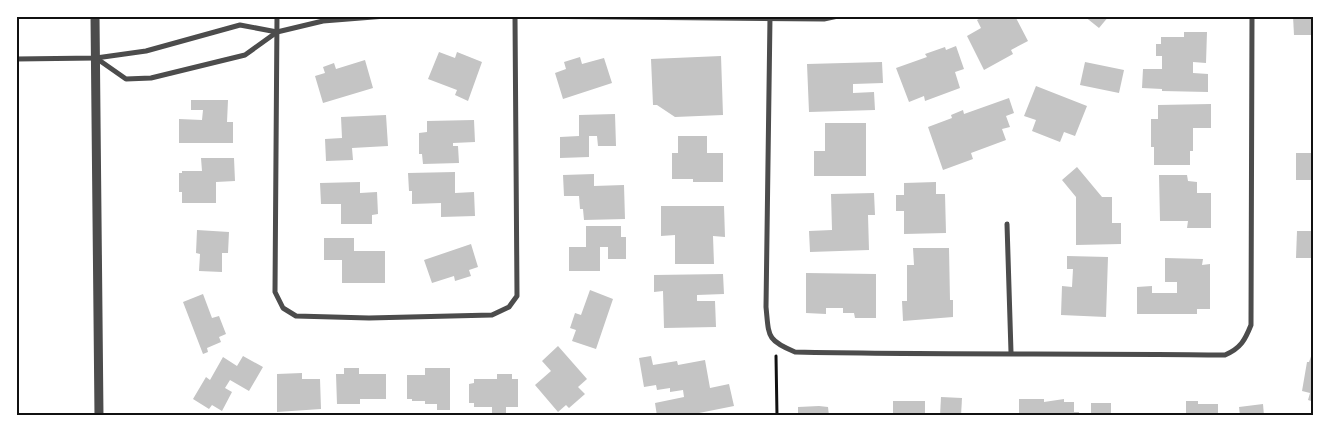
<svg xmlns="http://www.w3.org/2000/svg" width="1330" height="432" viewBox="0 0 1330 432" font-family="Poppins,sans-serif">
<rect width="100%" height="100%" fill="#fff"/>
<g fill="#c4c4c4">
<polygon points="984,16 1015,16 1028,41 1011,50 1013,54 984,70 967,36 981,28 977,20"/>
<polygon points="1084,16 1109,16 1099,28"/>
<polygon points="1293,16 1314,16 1314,35 1294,35"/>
<polygon points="1184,32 1207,32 1206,63 1193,62 1193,73 1208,74 1208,92 1162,91 1162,89 1142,88 1143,69 1162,69 1162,56 1156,56 1156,44 1161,44 1161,37 1184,37"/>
<polygon points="956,46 964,69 955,72 960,88 925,101 924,96 909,102 896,68 927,57 925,54 945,47 946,50"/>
<polygon points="439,52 455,58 457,52 482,62 468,101 455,95 457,90 428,79"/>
<polygon points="721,56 723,115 675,117 657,105 653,105 651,59"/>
<polygon points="580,57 582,64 604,58 612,83 563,99 555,73 566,69 564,62"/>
<polygon points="365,60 373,88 323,103 315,76 325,73 323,67 334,63 336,69"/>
<polygon points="882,62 883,83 853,84 853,93 874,92 875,110 809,112 807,64"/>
<polygon points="1085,62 1124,70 1119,93 1080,85"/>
<polygon points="1036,86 1087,106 1075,136 1064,132 1060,142 1032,131 1036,120 1024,116"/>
<polygon points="1009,98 1014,113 1006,116 1010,127 1002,129 1006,140 971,153 973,159 943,170 928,127 952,118 951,115 963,110 964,114"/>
<polygon points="191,100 228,100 227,122 233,122 233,143 179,143 179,119 202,120 203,110 191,110"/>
<polygon points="1211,104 1211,128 1193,128 1193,151 1190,151 1190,165 1154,165 1154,147 1151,147 1151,119 1158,119 1158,105"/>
<polygon points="615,114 616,146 598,146 597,136 589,136 589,157 560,158 560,137 579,136 579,115"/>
<polygon points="386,115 388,146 352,148 353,160 326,161 325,139 342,138 341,117"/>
<polygon points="474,120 475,142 453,143 453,146 458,146 459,163 423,164 422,154 419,154 419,133 427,132 427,121"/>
<polygon points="825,123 866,123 866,176 814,176 814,151 825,151"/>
<polygon points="678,136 707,136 707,153 723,153 723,182 693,182 693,179 672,179 672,153 678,153"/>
<rect x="1296" y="153" width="18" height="27"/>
<polygon points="201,158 234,158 235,181 216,182 216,203 182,203 182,192 179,192 179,173 182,173 182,171 202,171"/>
<polygon points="1077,167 1102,197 1112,197 1112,223 1121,223 1121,244 1076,245 1076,197 1062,180"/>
<polygon points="455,172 455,193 474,192 475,216 441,217 441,203 412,204 412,191 409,191 408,173"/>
<polygon points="594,174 594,186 624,185 625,219 584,220 583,209 580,209 579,196 564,196 563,175"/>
<polygon points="1159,175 1187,175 1188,181 1197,182 1197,193 1211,193 1211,228 1187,228 1188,221 1160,221"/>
<polygon points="360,182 360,193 377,192 378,214 372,215 372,224 341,224 341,204 321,204 320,183"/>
<polygon points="936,182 936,194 945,194 946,233 904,234 904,211 896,211 896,195 904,195 904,183"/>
<polygon points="874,193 875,215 868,215 869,250 810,252 809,231 832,230 831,194"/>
<polygon points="661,206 724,206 725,237 713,236 714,264 675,264 675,235 661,236"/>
<polygon points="586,226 621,226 621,237 626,237 626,259 608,259 608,247 600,247 600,271 569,271 569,247 586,247"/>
<polygon points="197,230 229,232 228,253 222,253 222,272 199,271 200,254 196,253"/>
<polygon points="1297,231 1314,231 1314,258 1296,258"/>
<polygon points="324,238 354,238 354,251 385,251 385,283 342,283 342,260 324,260"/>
<polygon points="471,244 478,267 469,270 471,276 455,281 454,276 432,283 424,260"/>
<polygon points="913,248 949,248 950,300 953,300 953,317 903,321 902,301 907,301 907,265 914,265"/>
<polygon points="1067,256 1108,257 1106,317 1061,315 1062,286 1072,287 1073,269 1067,269"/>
<polygon points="1165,258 1203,259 1202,265 1210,264 1210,309 1197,309 1197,314 1137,314 1137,287 1152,286 1152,293 1177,293 1177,282 1165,282"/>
<rect x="1312" y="271" width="2" height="28"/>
<polygon points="806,273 876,274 876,318 855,318 854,313 843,313 843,308 826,308 826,314 806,313"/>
<polygon points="723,274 724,294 697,295 697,301 715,301 716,327 664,328 663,291 654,292 654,275"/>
<polygon points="590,290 613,299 596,349 572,341 576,330 570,328 575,313 581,315"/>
<polygon points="203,294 212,318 219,316 226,334 219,337 221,342 207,348 208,352 203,354 183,302"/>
<polygon points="558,346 587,379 578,387 585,394 569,408 566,405 558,412 535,385 551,371 542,361"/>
<polygon points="1314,348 1314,402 1308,400 1310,393 1302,391 1307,362 1309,362"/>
<polygon points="243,356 263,367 249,391 230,380 225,388 232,392 222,411 212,405 209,409 193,399 206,377 210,380 223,357 237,366"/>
<polygon points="651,356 653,365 677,361 678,365 705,360 710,388 729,384 734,406 699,413 700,416 657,416 655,403 684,397 683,390 670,392 670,388 657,390 656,385 644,387 639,358"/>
<polygon points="344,368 359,368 359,374 386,374 386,399 360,399 360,404 337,404 336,374 344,374"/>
<polygon points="425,368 450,368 450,410 437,410 437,404 425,404 425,401 412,401 412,399 407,399 407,375 425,375"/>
<polygon points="302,373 302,379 320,379 321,409 277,412 277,374"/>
<polygon points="497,374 512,374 512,379 518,379 518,407 506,407 506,414 492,414 492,407 474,407 474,403 469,403 469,384 474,383 474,379 497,379"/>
<polygon points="941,397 962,398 961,416 940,416"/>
<polygon points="1019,399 1044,399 1044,402 1064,399 1064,402 1074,402 1074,412 1079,412 1079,416 1019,416"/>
<rect x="893" y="401" width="32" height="15"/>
<polygon points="1186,401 1198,401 1198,404 1218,404 1218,416 1164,416 1164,413 1186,413"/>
<rect x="1091" y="403" width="20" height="13"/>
<polygon points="1263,404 1264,416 1240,416 1239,407"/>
<polygon points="819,406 828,407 829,416 798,416 798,407"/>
</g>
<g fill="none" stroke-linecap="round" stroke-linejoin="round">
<polyline stroke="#111" stroke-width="3" points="776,356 777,416"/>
<g stroke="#4c4c4c" stroke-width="5">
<polyline points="277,16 275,292 283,308 296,316 369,318 492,315 509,307 517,296 515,16"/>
<polyline points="514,16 824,19 838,16"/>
<path d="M 770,17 L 766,307 C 769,336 766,340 795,352 C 938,355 1082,353 1225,355 C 1241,348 1245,340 1251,325 L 1252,16"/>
<polyline points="96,58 126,79 151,78 245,55 277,32 323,21 386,16"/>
<polyline points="16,59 96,58 146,51 240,25 277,32"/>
<polyline points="1007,224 1011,352"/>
</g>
<polyline stroke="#4c4c4c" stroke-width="9" points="95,16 99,416"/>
</g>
<rect width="1330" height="432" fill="none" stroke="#ffffff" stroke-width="35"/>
<rect x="18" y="18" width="1294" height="396" fill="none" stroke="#111" stroke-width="2"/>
</svg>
